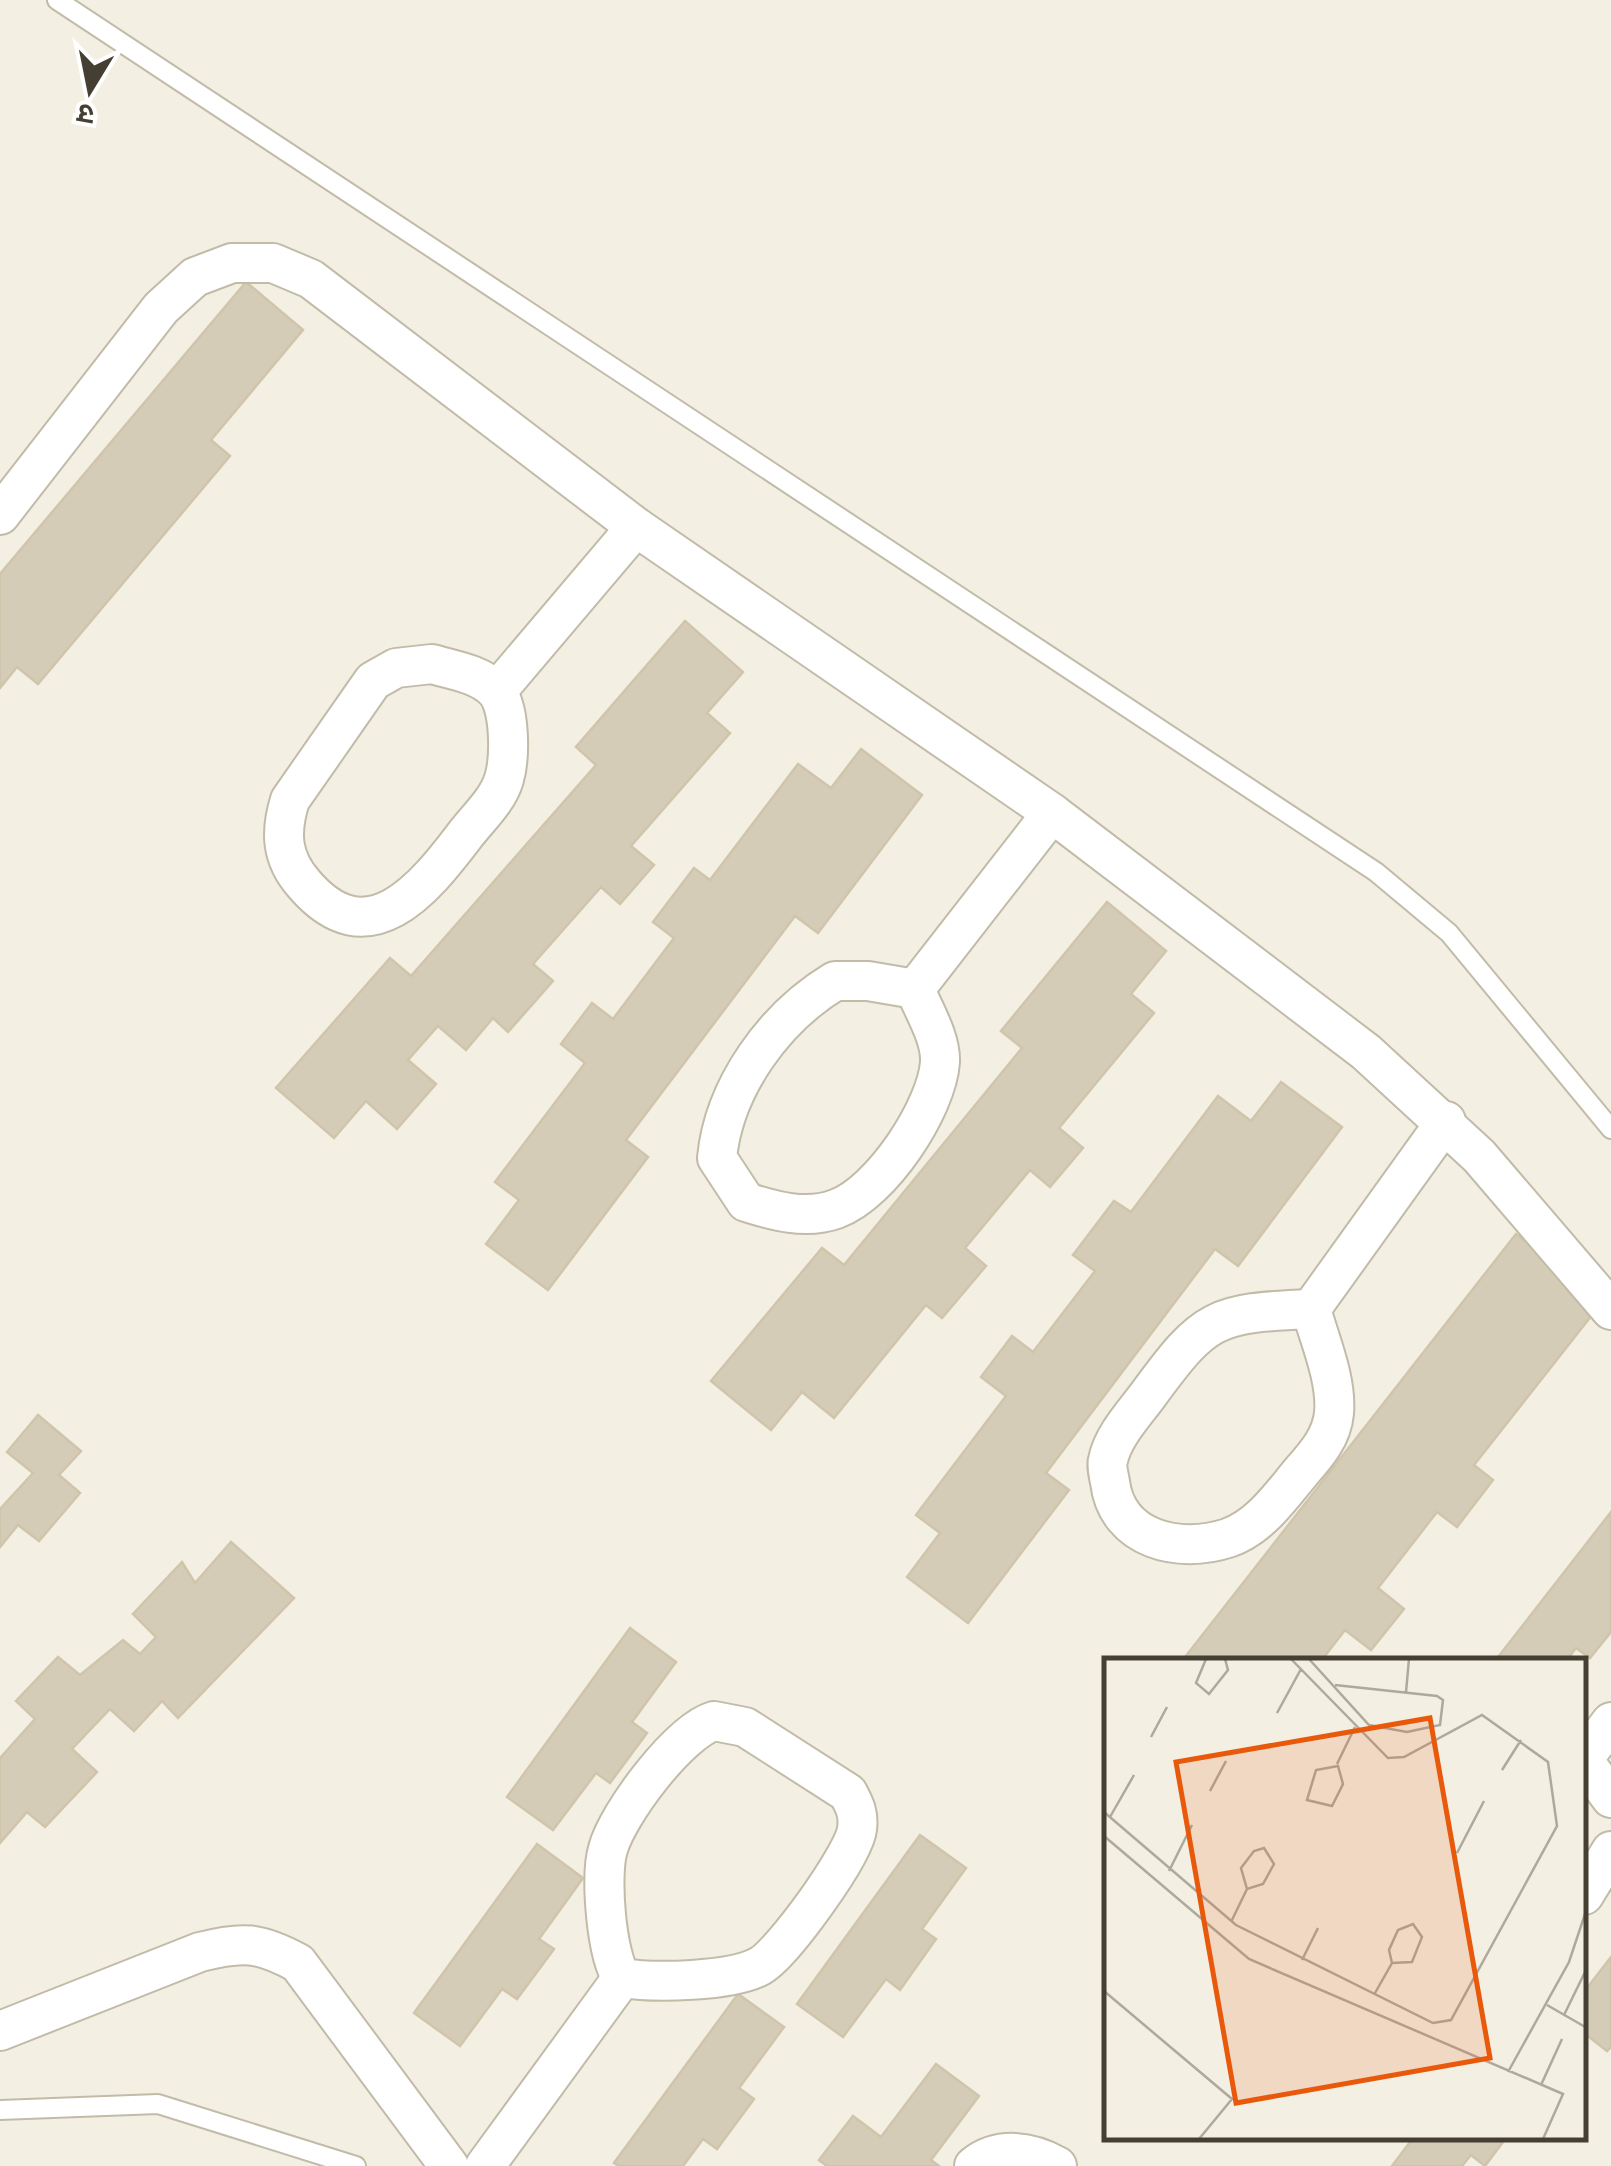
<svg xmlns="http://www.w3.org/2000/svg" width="1611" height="2166" viewBox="0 0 1611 2166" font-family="Rubik,'Noto Sans Devanagari',sans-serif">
<rect width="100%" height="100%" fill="#f3efe3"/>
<g fill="#d5ccb8" stroke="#d0c5ab" stroke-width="2.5">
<polygon points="246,282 303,330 211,440 230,456 38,684 17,667 0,688 0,574"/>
<polygon points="685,621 743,672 707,713 730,733 631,846 654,865 620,904 601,887 533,964 553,981 508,1032 493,1018 466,1050 438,1026 408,1060 436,1084 397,1129 366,1101 334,1138 276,1088 390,958 411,976 596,765 576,747"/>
<polygon points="861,749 922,795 818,933 795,916 626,1140 648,1157 548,1290 486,1244 519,1200 495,1182 585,1063 561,1044 592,1003 613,1019 674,938 653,922 694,868 710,880 798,764 831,788"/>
<polygon points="1107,902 1166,951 1131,994 1154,1013 1059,1128 1083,1148 1050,1187 1030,1170 965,1248 986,1266 942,1318 926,1305 834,1418 802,1392 771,1430 711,1381 822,1248 844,1265 1022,1048 1001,1031"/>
<polygon points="1281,1082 1342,1127 1238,1266 1215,1249 1046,1473 1069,1490 968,1623 907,1577 940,1533 916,1515 1006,1396 981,1377 1012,1336 1033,1352 1095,1271 1073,1255 1114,1201 1131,1212 1218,1096 1251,1121"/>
<polygon points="1516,1234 1603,1301 1474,1465 1493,1480 1457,1527 1437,1512 1378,1588 1404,1609 1371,1650 1345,1630 1321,1661 1182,1661"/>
<polygon points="38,1415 81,1451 59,1475 80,1493 39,1541 18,1525 0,1547 0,1509 33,1473 7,1452"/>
<polygon points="1611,1512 1611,1632 1590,1658 1576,1648 1566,1661 1495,1661"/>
<polygon points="231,1542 294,1598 178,1718 162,1701 134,1731 110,1709 72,1749 97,1772 45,1827 27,1812 0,1843 0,1758 35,1719 16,1701 58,1657 80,1675 123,1640 140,1654 156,1637 133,1614 182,1562 195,1583"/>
<polygon points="630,1628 676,1662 632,1722 647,1733 610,1783 596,1773 553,1830 507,1797"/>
<polygon points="920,1835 966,1868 922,1929 936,1939 900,1990 886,1979 843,2037 797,2004"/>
<polygon points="537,1844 583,1878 539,1939 554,1949 517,1999 502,1989 460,2046 414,2013"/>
<polygon points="1611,1957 1611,2047 1607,2051 1584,2033 1584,1992"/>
<polygon points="738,1994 784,2027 739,2088 754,2099 717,2149 703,2139 683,2166 619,2166 614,2163"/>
<polygon points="936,2064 979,2096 931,2160 939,2166 827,2166 819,2160 853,2116 881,2137"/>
<polygon points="1413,2138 1506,2138 1485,2166 1471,2155 1462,2166 1392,2166"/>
</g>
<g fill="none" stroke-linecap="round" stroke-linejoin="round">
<g stroke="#c1bba8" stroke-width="22">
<g id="lane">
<polyline points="57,0 1376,872 1449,933 1611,1129"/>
<polyline points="0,2110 158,2104 356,2166"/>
</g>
</g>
<g stroke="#c1bba8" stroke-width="42">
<g id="street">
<polyline points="0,515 161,308 195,277 232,263 273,263 311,279 636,527 1052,813 1366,1052 1479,1156 1611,1310"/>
<path d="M 432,664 C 453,670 480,674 495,690 C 511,706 510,759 504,779 C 498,800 478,818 465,835 C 424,889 368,959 304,884 C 281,858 280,832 290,800 L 373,681 L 396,668 Z"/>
<polyline points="497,691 636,527"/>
<path d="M 835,981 L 868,981 L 915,989 C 924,1011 941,1038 940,1062 C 937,1108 881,1193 836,1209 C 806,1220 774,1211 746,1202 L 717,1158 C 724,1087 774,1018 835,981 Z"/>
<polyline points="915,989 1052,813"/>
<path d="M 1311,1309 C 1320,1341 1337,1380 1334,1413 C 1332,1437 1316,1455 1301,1472 C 1281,1496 1260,1527 1228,1538 C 1179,1554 1117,1540 1110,1482 C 1109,1476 1106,1466 1108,1460 C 1113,1436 1134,1414 1148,1395 C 1205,1317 1214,1313 1311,1309 Z"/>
<polyline points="1311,1309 1446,1121"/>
<path d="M 714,1721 L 745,1727 L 848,1793 C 855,1806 859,1814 857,1829 C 854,1855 782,1954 760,1966 C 732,1982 653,1983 622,1978 C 606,1956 600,1875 608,1849 C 618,1813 679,1732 714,1721 Z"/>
<polyline points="1584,1758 1611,1722"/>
<polyline points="1584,1761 1611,1798"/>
<polyline points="1584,1895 1611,1851"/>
<path d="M 0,2031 L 200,1952 C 243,1941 259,1942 298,1963 L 449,2166"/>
<polyline points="485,2166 622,1978"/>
<path d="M 974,2166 C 999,2146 1031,2151 1057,2166"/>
</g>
</g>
<use href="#lane" stroke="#fff" stroke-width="18"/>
<use href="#street" stroke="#fff" stroke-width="38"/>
</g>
<g transform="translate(1104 1658)">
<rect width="482" height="482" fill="#f3efe3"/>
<path fill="none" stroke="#ada99d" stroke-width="2.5" d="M 102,1 L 92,25 L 105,36 L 124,12 L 121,1M 205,1 L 265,67 L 303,74 L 336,67 L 339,42 L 333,38 L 231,27M 302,34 L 305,1M 173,55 L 197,11M 47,79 L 63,49M 233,106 L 251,69M 234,108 L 239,126 L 228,148 L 203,142 L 212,112 ZM 398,112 L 417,82M 106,133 L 122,103M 0,154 L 132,267 L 329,365 L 347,362 L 453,168 L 444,104 L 378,57 L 300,99 L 284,100 L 187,1M 6,159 L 30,117M 0,178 L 145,301 L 459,436 L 439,481M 160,190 L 170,206 L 159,226 L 143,231 L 137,210 L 150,193 ZM 353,195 L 380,143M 65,213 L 88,167M 127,264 L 143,231M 198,302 L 214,270M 0,333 L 128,441 L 95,481M 271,335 L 288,305 L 285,292 L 294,272 L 309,266 L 318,279 L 308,304 L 288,305M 443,347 L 483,370M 460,357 L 483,310M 404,414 L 465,304 L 483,250M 437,427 L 458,381"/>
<path fill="#e8590c" fill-opacity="0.15" stroke="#e8590c" stroke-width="5" d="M 326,60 L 386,400 L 132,445 L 72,104 Z"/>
<rect width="482" height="482" fill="none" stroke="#453f33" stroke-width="5"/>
</g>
<g transform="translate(90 90) rotate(190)" stroke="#ffffff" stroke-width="8" paint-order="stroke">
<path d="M0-8L18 38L0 25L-18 38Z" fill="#453f33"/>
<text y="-15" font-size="28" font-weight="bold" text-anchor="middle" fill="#453f33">उ</text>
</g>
</svg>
